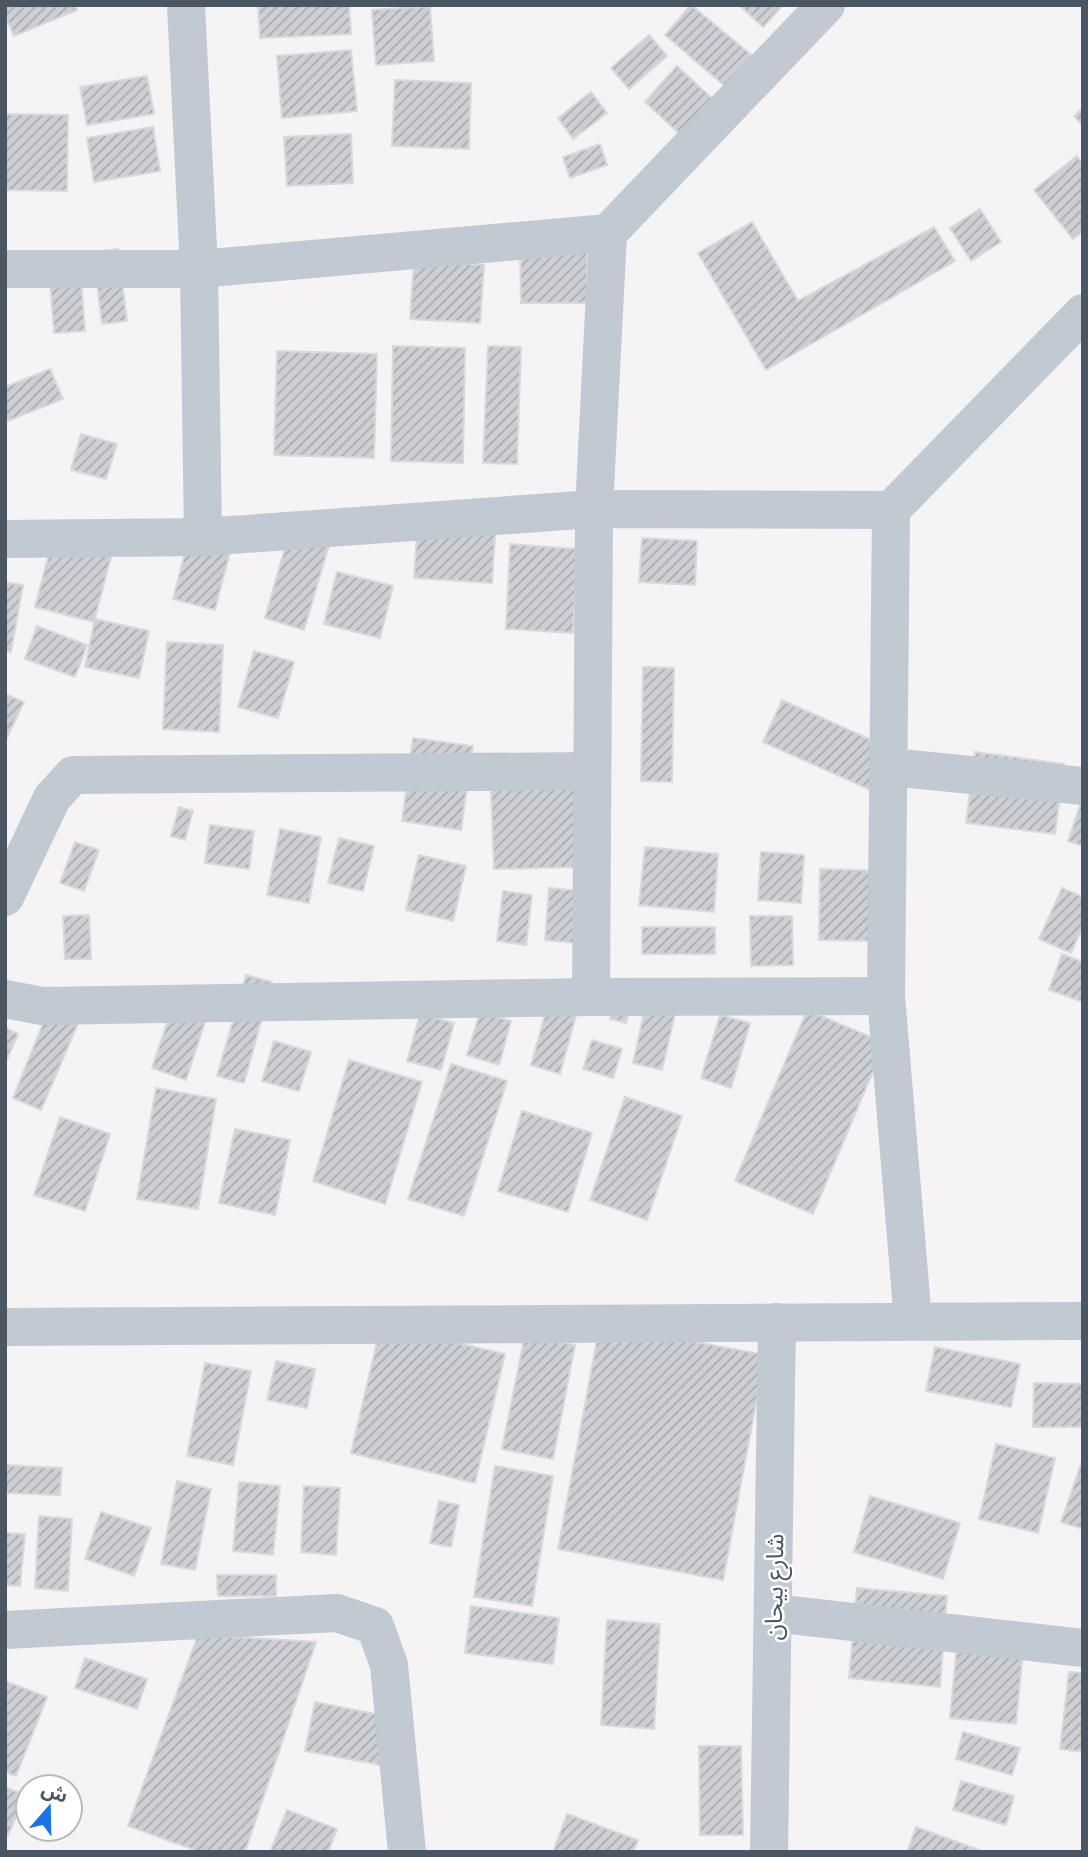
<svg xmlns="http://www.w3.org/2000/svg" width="1088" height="1857" viewBox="0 0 1088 1857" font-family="'Golos Text','Noto Sans Arabic',sans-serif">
<defs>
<pattern id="building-hatch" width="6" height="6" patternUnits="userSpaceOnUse" patternTransform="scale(1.75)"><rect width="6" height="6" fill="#cdcfd5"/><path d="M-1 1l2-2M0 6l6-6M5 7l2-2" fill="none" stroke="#a8abb0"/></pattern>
</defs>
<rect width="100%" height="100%" fill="#f5f3f3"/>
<g fill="url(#building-hatch)" stroke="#d7d9de" stroke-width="2">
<polygon points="5,5 75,5 77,10 14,36 5,15"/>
<polygon points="258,5 349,5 351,34 260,38"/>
<polygon points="691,5 760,62 733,93 665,35"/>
<polygon points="739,5 783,5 763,27"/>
<polygon points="430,6 434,61 376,65 372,10"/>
<polygon points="649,35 667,56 629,89 611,68"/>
<polygon points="351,50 357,111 282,118 277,56"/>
<polygon points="677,66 714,100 682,136 645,102"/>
<polygon points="147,76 154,114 87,125 80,87"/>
<polygon points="395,80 471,83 469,149 392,146"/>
<polygon points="591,92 607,113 573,139 558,118"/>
<polygon points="1083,108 1083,126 1074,116"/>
<polygon points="5,114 68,115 67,191 5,190"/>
<polygon points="153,127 160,171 94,182 87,138"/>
<polygon points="351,134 353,183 287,186 284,137"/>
<polygon points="600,144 607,165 570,178 563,157"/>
<polygon points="1077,156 1083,164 1083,231 1073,239 1034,190"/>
<polygon points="980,209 1001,242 971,261 950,228"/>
<polygon points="752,222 798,301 934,227 955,261 766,370 698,253"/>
<polygon points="520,244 587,244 587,303 521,303"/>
<polygon points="118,249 127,321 102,324 93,252"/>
<polygon points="414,261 484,265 480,323 410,319"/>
<polygon points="81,279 85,331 54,333 50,281"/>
<polygon points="393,346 465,348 463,463 391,461"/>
<polygon points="488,346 521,347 517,464 483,463"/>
<polygon points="277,351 377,354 374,458 274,455"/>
<polygon points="50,369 63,399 5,422 5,387"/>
<polygon points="81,434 117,444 106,479 71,470"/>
<polygon points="418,518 496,522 492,583 414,578"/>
<polygon points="290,530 330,542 304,630 265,618"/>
<polygon points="53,538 112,553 94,622 35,607"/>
<polygon points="642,538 697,541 695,585 639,582"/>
<polygon points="188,541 230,552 215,610 173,599"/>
<polygon points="510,544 577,549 573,633 506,629"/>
<polygon points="337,572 393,586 380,638 324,624"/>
<polygon points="5,582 23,585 11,652 5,651"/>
<polygon points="95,619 149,631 139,678 85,667"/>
<polygon points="37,626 87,645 75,677 25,659"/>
<polygon points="167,642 223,645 219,732 163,729"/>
<polygon points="254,651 294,662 278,718 238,707"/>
<polygon points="643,667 674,668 672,782 641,781"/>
<polygon points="5,694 24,702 5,742"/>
<polygon points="782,700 903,754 884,796 763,742"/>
<polygon points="413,738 473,746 461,830 402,821"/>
<polygon points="975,752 1064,764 1055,834 966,823"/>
<polygon points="574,761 578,867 494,869 490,764"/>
<polygon points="1083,797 1083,846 1068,841"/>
<polygon points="179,807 193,811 185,840 171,836"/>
<polygon points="210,825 254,831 249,869 205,863"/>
<polygon points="280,829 321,837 309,903 267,895"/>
<polygon points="339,838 374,846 363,891 328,883"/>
<polygon points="75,842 99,850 84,891 60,883"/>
<polygon points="645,847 718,854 714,912 639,905"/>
<polygon points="761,852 804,855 801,903 758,900"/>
<polygon points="419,855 466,866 453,921 406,910"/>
<polygon points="820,869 882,871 881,941 819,940"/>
<polygon points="549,888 580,891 576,943 545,940"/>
<polygon points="1062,888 1083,897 1083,926 1071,953 1039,939"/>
<polygon points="503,891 532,895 526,945 497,941"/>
<polygon points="89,915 91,959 65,959 63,916"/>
<polygon points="750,916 792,916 793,965 751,966"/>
<rect x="642" y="927" width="73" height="27"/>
<polygon points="1062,954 1083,962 1083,1002 1049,990"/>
<polygon points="246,975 272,982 244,1083 217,1076"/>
<polygon points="619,987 635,992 626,1023 610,1019"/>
<polygon points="552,989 581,997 560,1074 531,1065"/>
<polygon points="649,990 679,997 662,1070 633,1063"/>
<polygon points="50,1006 80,1019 41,1110 13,1098"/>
<polygon points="172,1008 206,1019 186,1080 152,1068"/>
<polygon points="807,1010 885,1043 813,1214 735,1181"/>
<polygon points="480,1012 511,1021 499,1065 467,1055"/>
<polygon points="420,1014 454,1023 441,1070 407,1061"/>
<polygon points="720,1015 750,1023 731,1088 701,1078"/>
<polygon points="5,1028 18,1034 5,1064"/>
<polygon points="592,1040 622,1049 613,1078 583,1069"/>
<polygon points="274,1041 311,1052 299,1091 262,1081"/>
<polygon points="349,1060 422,1082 385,1204 313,1181"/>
<polygon points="451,1064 507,1081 464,1216 408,1199"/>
<polygon points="156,1088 216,1099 198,1209 137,1199"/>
<polygon points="625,1097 682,1116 647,1220 590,1200"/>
<polygon points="522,1111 592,1133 568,1212 498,1191"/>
<polygon points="60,1117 110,1134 85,1211 34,1195"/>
<polygon points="235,1129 290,1140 275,1215 219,1203"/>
<polygon points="600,1324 765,1355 723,1580 558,1549"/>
<polygon points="381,1325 505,1354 475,1483 351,1453"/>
<polygon points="525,1335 575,1345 553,1459 502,1449"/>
<polygon points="935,1347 1020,1364 1011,1407 926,1391"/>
<polygon points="276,1361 315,1369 307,1408 267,1400"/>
<polygon points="205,1363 251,1371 233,1465 187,1456"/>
<polygon points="1034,1383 1083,1384 1083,1427 1033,1427"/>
<polygon points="996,1444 1055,1458 1038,1533 979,1519"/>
<polygon points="1083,1458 1083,1529 1061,1522"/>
<polygon points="5,1465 62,1468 60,1495 5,1493"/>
<polygon points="495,1466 553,1476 532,1606 474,1597"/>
<polygon points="177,1481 211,1489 195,1570 161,1564"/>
<polygon points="239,1482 280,1486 273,1555 233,1551"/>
<polygon points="304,1486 340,1488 336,1555 301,1552"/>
<polygon points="870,1496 960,1523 943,1579 854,1552"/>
<polygon points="439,1501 459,1505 451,1547 430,1543"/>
<polygon points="101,1512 151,1528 134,1576 85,1559"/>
<polygon points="39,1516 72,1519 68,1591 35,1588"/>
<polygon points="5,1533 25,1534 20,1586 5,1585"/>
<polygon points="217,1575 276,1575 276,1596 218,1596"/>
<polygon points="857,1588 947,1596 940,1687 849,1678"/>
<polygon points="471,1606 559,1618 553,1664 465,1653"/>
<polygon points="607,1620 660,1624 654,1729 601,1725"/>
<polygon points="959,1624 1025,1631 1016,1724 950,1718"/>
<polygon points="198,1635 316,1642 245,1852 200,1852 128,1826"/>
<polygon points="85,1658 147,1679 137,1709 75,1688"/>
<polygon points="1069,1672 1083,1673 1083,1752 1060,1749"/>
<polygon points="5,1681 47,1697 16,1776 5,1772"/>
<polygon points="315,1702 406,1720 397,1768 305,1751"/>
<polygon points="963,1732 1020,1748 1012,1775 956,1759"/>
<polygon points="699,1746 741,1746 743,1835 700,1835"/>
<polygon points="961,1781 1014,1796 1006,1825 953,1810"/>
<polygon points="5,1787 25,1795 8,1836 5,1835"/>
<polygon points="287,1810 337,1829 328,1852 270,1852"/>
<polygon points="567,1814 638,1840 633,1852 553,1852"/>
<polygon points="916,1827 982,1851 982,1852 907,1852"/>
</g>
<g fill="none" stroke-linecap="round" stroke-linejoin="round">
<g stroke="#c1cad2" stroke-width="38">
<polyline points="186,5 199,269 203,537"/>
<polyline points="5,269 199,269 608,233"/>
<polyline points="5,539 203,537 594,509 891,510"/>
<polyline points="890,767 1083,786"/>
<polyline points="5,897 52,798 73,775 591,771"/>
<polyline points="591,997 594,509 608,233 826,5"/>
<polyline points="5,999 42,1006 591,997 886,996"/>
<polyline points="913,1321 886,996 891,510 1083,313"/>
<polyline points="5,1327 1083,1321"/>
<polyline points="773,1613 1083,1648"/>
<polyline points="5,1630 337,1613 375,1626 389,1665 407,1852"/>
<polyline points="769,1852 777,1322"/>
</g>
</g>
<g text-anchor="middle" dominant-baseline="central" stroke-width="5" stroke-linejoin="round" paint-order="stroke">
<g font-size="24" fill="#4a5661" stroke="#fff">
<text transform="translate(773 1587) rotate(-89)">شارع بيحان</text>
</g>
</g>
<rect width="1088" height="1857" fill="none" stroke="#4a5661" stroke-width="14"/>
<g transform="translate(49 1808) rotate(20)"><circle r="33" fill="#ffffff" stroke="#b7bbc0" stroke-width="2"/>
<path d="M0-5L12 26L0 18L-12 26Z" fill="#1a73e8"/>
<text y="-10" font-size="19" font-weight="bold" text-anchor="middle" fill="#4a5661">ش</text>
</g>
</svg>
